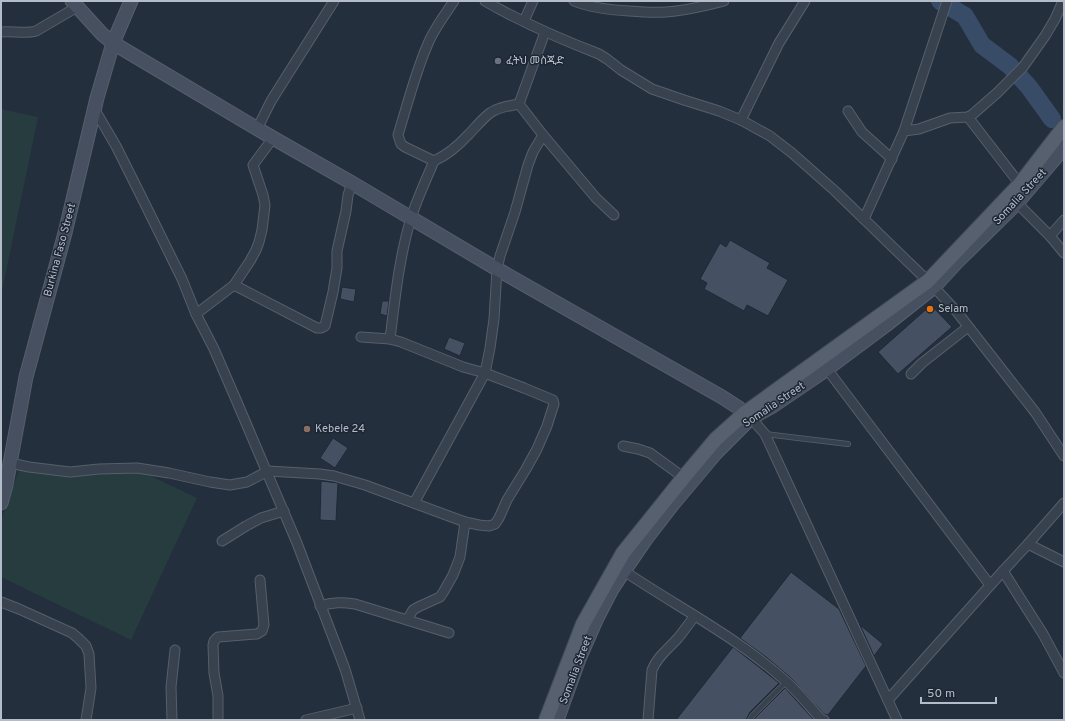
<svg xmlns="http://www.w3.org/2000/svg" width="1065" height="721" viewBox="0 0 1065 721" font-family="Overpass,'Noto Sans Ethiopic',sans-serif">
<rect width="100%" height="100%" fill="#242f3e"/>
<g fill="#263c3f">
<polygon points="1,109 38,117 1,296"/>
<polygon points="22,462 75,476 138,470 197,498 131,640 1,577 1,520"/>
</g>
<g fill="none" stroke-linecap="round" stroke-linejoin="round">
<polyline stroke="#394c67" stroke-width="18" points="940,1 965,16 982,45 1010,66 1029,87 1052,119"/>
</g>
<g fill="#455162" stroke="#1f2835">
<polygon points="730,240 770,263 767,268 788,280 768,316 747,305 744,311 704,289 707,283 700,279 720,243 726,247"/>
<polygon points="342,287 356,289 354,302 340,299"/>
<polygon points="382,301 389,301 387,316 380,314"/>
<polygon points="931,305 952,327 898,374 878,352"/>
<polygon points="449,337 465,343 460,356 444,349"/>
<polygon points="333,438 348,448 335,468 320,458"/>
<polygon points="321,481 338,483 336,521 320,520"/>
<polygon points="791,572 839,609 866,666 828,715 824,714 790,677 766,657 740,638"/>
<polygon points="860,625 883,644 874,656"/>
<polygon points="733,647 759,667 779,683 750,712 746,720 676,720"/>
<polygon points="785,688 814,720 754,720 756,717"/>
</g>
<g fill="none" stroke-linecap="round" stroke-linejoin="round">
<g stroke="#565f6c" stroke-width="6">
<g id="service">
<polyline points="765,434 848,444"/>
<polyline points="750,720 753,715 786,682"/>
</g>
</g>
<g stroke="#565f6c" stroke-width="11">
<g id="minor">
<path d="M 485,1 C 521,22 560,39 599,54 L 607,59 L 621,70 L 652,89 L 684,100 L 719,111 L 741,120 L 770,136 L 792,153 L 835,191 L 934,287 L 957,312 L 1035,412 L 1064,456"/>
<path d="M 574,1 C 591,8 610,10 629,11 C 641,12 653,13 666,12 C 685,11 705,6 724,1"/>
<polyline points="524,21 533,1"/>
<path d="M 1,32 C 13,31 26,34 36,31 L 77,7"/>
<polyline points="519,104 543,135 596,198 614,215"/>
<polyline points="519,104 545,32"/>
<polyline points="95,110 116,146 144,202 182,279 196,314 214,349 237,402 297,543 345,669 360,720"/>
<polyline points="848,111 862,132 892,159"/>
<polyline points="968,117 1022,187"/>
<polyline points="741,120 779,43 805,1"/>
<polyline points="257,129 271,101 334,1"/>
<polyline points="904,131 919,129 950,118 968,117 973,114 997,93 1023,67 1045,36 1055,19 1063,1"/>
<path d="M 434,161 L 405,147 L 401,144 L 398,135 C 407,106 415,74 427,46 C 433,30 444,16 454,1"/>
<polyline points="1017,203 1050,236 1064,253"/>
<polyline points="864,219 904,131 947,1"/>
<polyline points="1050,236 1064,220"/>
<polyline points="234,285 317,328 321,328 325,326 333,292 337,268 337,251 346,211 348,195 352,183"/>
<polyline points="196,314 234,285 250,261 256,250 259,242 262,230 265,205 263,195 253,165 273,138"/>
<path d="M 390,339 C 395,299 399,258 411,218 C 417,199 426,180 434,161 C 447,155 458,146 468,135 C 475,128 482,119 490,113 C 498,107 509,106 519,104"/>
<polyline points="827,369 990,585"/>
<polyline points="911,374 922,363 968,327"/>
<polyline points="751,418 765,434 897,720"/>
<polyline points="623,446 638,449 650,453 687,480"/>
<polyline points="10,463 29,467 70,472 99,469 137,468 169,473 210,482 230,485 247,482 268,471 320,474 334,476 365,485 465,522 479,525 489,526 495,524 499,518 507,500 526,469 537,449 547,426 554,404 553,400 524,388 485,373 463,367 401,342 390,339 361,337"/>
<polyline points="414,503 485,373 490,348 494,319 497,269 500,256 515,212 528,165 533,152 543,135"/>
<polyline points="222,541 246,526 261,518 284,511"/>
<polyline points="1028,544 1064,562"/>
<path d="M 624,571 C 676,606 733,635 781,677 C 796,689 808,705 821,719 L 824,720"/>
<polyline points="1003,571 1043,634 1064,673"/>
<polyline points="1,602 19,609 72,633 78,638 86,646 89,654 91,688 86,720"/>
<path d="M 320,606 C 333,602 342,602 355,604 L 449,633"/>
<polyline points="407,620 413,610 418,607 440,597 444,591 453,575 460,557 465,522"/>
<polyline points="888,700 1003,571 1028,544 1064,503"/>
<polyline points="172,720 171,687 175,650"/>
<polyline points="218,720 218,696 214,673 213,645 214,641 218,637 257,634 262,631 264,625 260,580"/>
<polyline points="306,720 357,708"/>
<path d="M 648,720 L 652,670 C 657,657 668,649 678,638 C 684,631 689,623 695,616"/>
</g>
</g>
<g stroke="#565f6c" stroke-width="15">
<g id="secondary">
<polyline points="72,1 102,34 113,43 273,138 352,183 497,269 722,397 739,408 751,418"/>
<polyline points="1,503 6,485 26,377 65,233 97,98 113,43 131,1"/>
<polyline points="557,720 579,659 597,618 612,589 624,571 646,539 673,504 715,454 751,418 771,407 827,369 886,325 934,287 957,262 1017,203 1064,148"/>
</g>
</g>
<g stroke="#414a57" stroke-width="16">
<polyline id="primary" points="546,720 583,624 623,553 684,477 716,439 745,413 928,281 1020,184 1064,127"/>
</g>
<use href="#service" stroke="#38414e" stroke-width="4.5"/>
<use href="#minor" stroke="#38414e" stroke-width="9"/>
<use href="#secondary" stroke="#465061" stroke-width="13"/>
<use href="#primary" stroke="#56606e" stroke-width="14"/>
</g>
<circle fill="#6b7280" stroke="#1d2633" stroke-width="1.5" cx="498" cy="61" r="4"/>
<circle fill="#e8710a" stroke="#1d2633" stroke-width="1.5" cx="930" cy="309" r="4"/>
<circle fill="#8d6e63" stroke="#1d2633" stroke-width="1.5" cx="307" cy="429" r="4"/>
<g text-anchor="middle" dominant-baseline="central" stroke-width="3" stroke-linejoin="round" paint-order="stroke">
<g font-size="11" fill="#b4bcc9" stroke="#1d2633" text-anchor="start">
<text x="506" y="61">ፈትህ መስጂድ</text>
<text x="938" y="309">Selam</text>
<text x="315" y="429">Kebele 24</text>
</g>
<g font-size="11" fill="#b4bcc9" stroke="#1d2633">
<text transform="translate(1020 197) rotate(-47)">Somalia Street</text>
<text transform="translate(60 250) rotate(-75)">Burkina Faso Street</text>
<text transform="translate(774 405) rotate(-34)">Somalia Street</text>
<text transform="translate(576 670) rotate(-69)">Somalia Street</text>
</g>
</g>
<rect width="1065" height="721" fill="none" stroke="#b4bcc9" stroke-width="4"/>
<path d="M921 697v6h75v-6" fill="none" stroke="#b4bcc9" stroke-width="2"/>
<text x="927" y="697" font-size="12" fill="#b4bcc9" stroke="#1d2633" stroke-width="3" paint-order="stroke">50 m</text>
</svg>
